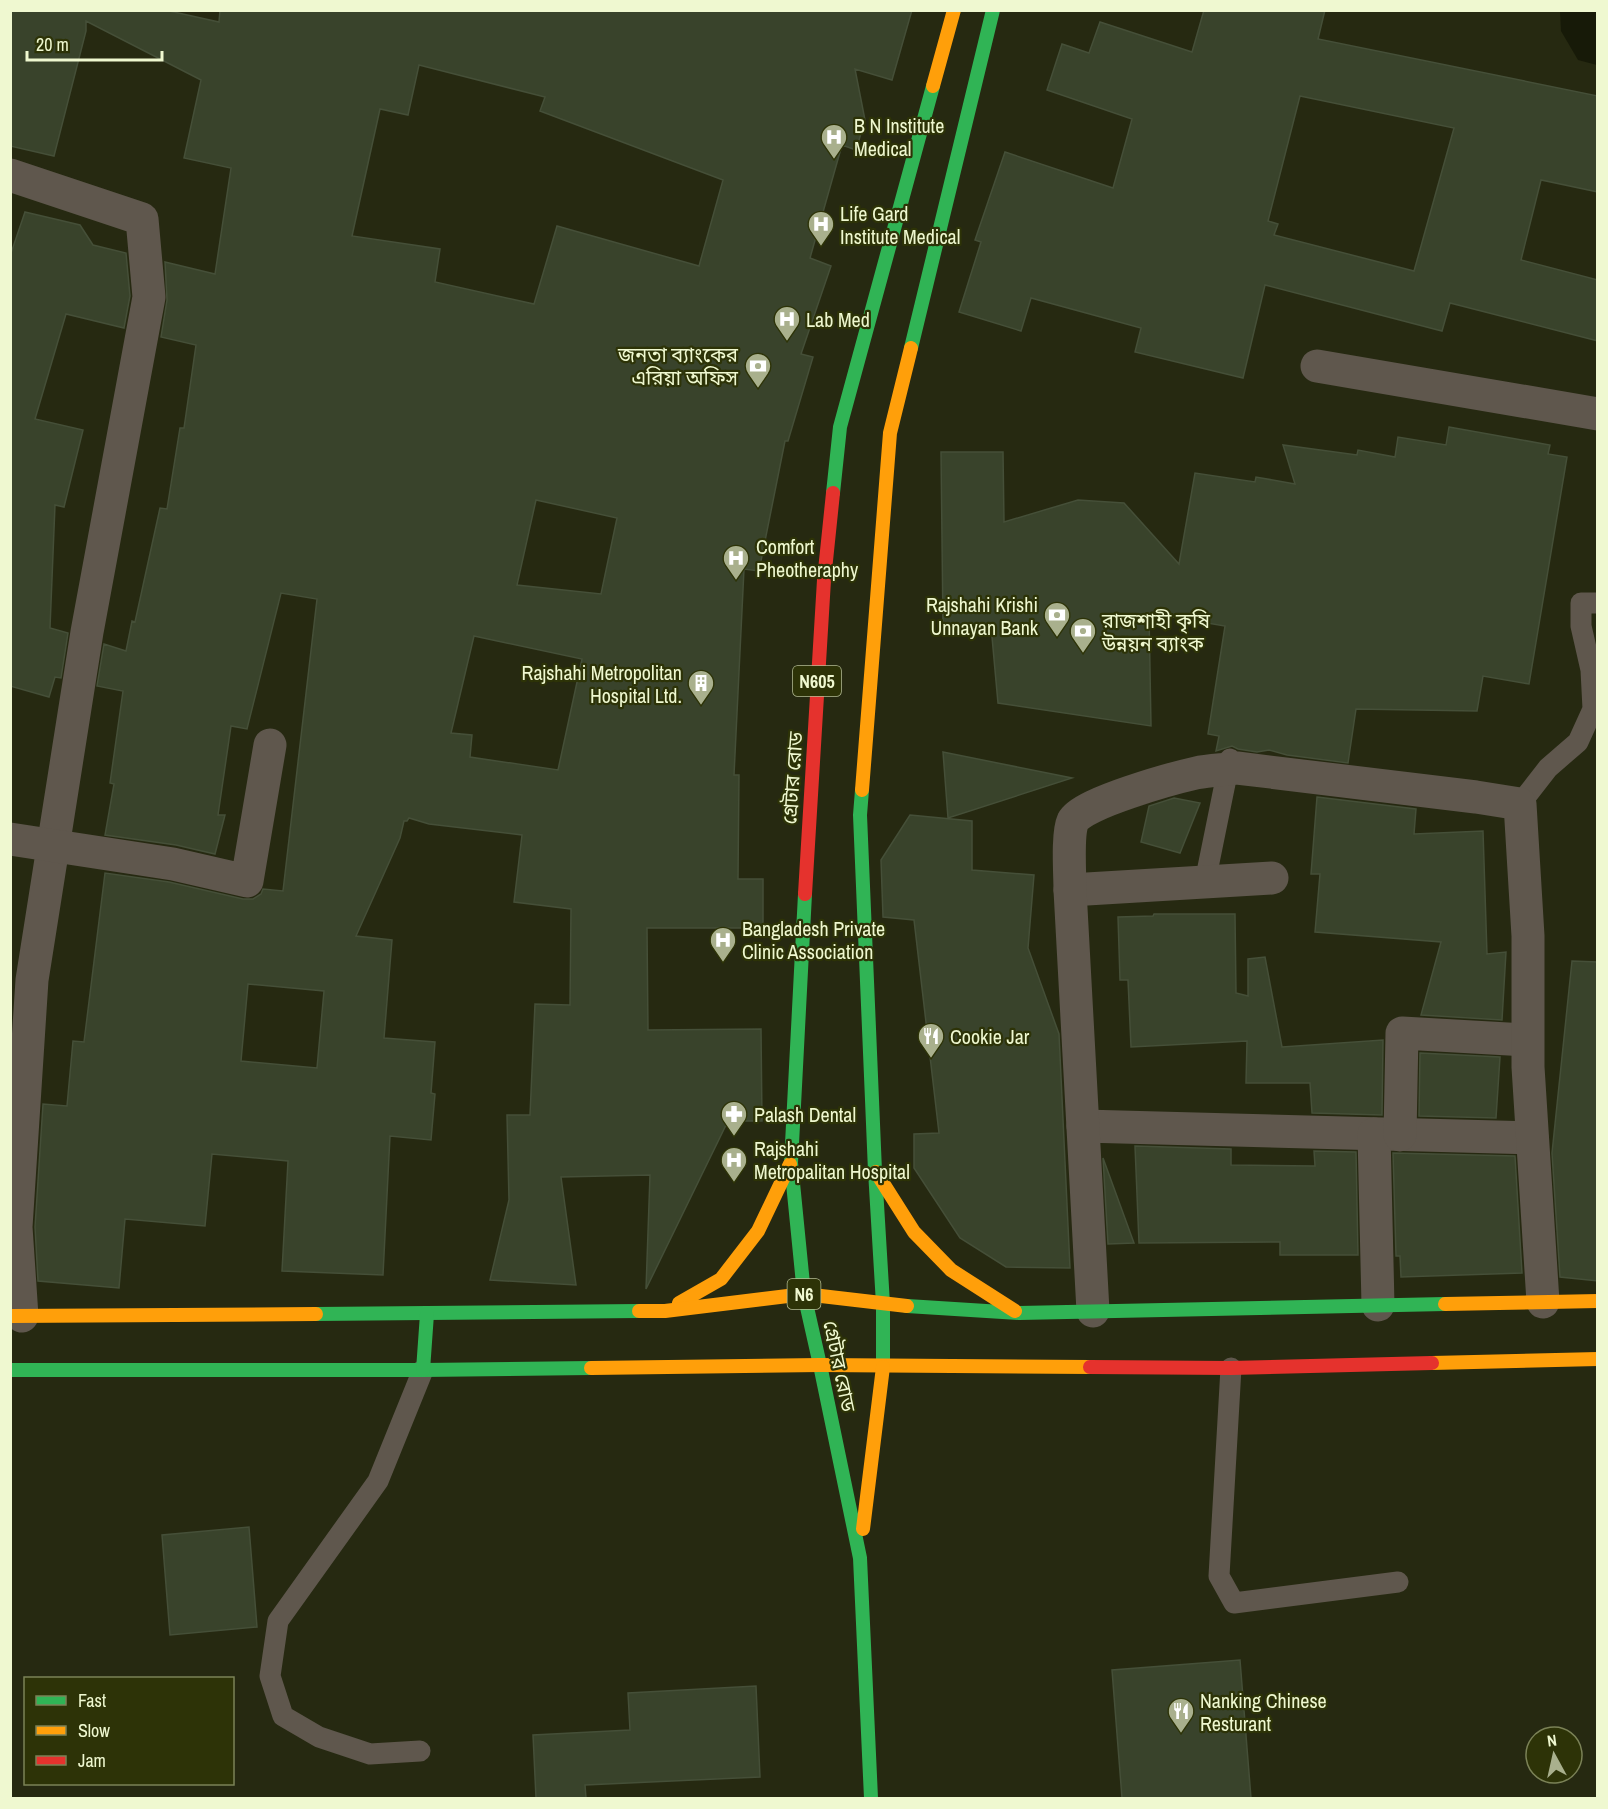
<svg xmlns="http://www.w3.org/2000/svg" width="1608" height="1809" viewBox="0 0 1608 1809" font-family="'Archivo Narrow','Noto Sans Bengali',sans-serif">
<rect width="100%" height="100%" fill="#262911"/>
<polygon fill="#171a08" points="1560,11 1597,11 1597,65 1578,60 1561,31"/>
<g fill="#39432b" stroke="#454f38" stroke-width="1.5" fill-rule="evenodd">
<path d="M 10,10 L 165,10 L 219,22 L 220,10 L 912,10 L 892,80 L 855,69 L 865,120 L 856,150 L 842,145 L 810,258 L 831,266 L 801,354 L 813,357 L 788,441 L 785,441 L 759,571 L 744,569 L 734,775 L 739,775 L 738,879 L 763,879 L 763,928 L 647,928 L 648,1030 L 761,1029 L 762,1121 L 728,1121 L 646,1289 L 650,1175 L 561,1177 L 576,1285 L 490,1280 L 509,1200 L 507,1115 L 530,1115 L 535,1004 L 570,1005 L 571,909 L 514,902 L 522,835 L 429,824 L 409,818 L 407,821 L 404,821 L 400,838 L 356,936 L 392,940 L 384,1038 L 435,1042 L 431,1093 L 435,1094 L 431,1140 L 390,1136 L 383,1275 L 282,1271 L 288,1161 L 212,1154 L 205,1226 L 125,1219 L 119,1288 L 38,1281 L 35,1227 L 43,1104 L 67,1106 L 73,1041 L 84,1042 L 105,873 L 169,882 L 243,899 L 253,899 L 261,894 L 263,889 L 283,891 L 317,599 L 281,593 L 247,729 L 231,726 L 218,815 L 225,815 L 215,854 L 176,845 L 105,835 L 114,784 L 110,783 L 123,691 L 97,686 L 104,644 L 126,651 L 132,621 L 135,622 L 160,508 L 167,509 L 180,428 L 184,428 L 196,345 L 161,337 L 167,300 L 165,262 L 215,274 L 231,168 L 184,158 L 201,80 L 86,21 L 86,31 L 54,156 L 10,146 ZM 419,65 L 545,97 L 540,111 L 723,180 L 699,266 L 557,226 L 534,304 L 435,282 L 440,249 L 352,236 L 380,109 L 408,115 ZM 536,500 L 617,518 L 601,594 L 517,585 ZM 474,636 L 582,659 L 558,770 L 470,757 L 472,735 L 451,733 ZM 248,984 L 324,991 L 317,1068 L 241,1061 Z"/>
<path d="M 1204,10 L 1325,10 L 1318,39 L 1598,96 L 1598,192 L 1541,180 L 1521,260 L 1598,280 L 1598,341 L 1450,303 L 1442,331 L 1265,285 L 1243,378 L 1135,352 L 1141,328 L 1031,298 L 1021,331 L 959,312 L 981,242 L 975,240 L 1005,152 L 1113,188 L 1132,119 L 1047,90 L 1062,44 L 1089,53 L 1100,22 L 1192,52 ZM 1300,96 L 1454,128 L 1414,271 L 1274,235 L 1278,224 L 1268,221 Z"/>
<polygon points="25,212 80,225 93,245 126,253 130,296 124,328 66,314 35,419 83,430 64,507 55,505 50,628 68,633 61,678 55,677 49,697 10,686 10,256"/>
<polygon points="1449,427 1550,445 1548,454 1567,457 1529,684 1483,676 1477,711 1356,709 1348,763 1287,755 1269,750 1257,752 1238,749 1232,746 1216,751 1219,736 1208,734 1225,626 1149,613 1151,726 998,703 991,626 943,626 941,452 1003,452 1004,522 1078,500 1124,503 1179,564 1195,473 1255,482 1256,477 1295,484 1283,445 1357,455 1358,450 1395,457 1398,437 1446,445"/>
<polygon points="943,752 1072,778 948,818"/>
<polygon points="1317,797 1416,809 1414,834 1483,831 1487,954 1506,952 1502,1020 1421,1015 1441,942 1315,932 1320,874 1311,874"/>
<polygon points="1174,798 1200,803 1180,853 1141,842 1149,806"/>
<polygon points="910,815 972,821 972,870 1034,875 1028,948 1059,1034 1070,1268 1006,1267 960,1238 914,1168 914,1134 939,1133 914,920 883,917 881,860"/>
<polygon points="1154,914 1235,914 1236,993 1248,996 1248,959 1265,957 1282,1047 1383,1040 1382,1115 1312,1113 1310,1083 1246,1083 1247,1041 1131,1047 1128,980 1120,980 1118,917 1153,916"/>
<polygon points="1572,961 1598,962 1598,1281 1560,1277 1552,1153"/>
<polygon points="1420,1053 1500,1057 1496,1118 1419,1116"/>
<polygon points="1135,1146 1231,1149 1231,1165 1315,1166 1314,1151 1356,1152 1358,1255 1280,1255 1280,1242 1139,1243"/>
<polygon points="1393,1153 1515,1156 1522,1273 1401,1277 1400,1256 1396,1256"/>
<polygon points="1103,1158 1134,1243 1108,1244"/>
<polygon points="249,1527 257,1627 170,1635 162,1535"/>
<polygon points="1240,1660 1251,1798 1122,1798 1112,1670"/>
<polygon points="756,1686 760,1777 585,1785 586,1798 536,1798 533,1735 630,1730 628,1693"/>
</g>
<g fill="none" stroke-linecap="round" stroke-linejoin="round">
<g stroke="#5f574d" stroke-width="21">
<polyline points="1520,804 1548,768 1578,742 1593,709 1591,670 1581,626 1581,603 1598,603"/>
<polyline points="1205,882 1230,759"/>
<polyline points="1231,1368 1219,1576 1234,1603 1398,1582"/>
<polyline points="420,1751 370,1754 319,1737 283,1716 270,1676 278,1621 378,1481 423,1370"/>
</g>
<g stroke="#5f574d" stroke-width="33">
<polyline points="10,175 142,219 149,297 87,632 32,980 16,1227 22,1316"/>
<polyline points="1317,366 1598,414"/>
<polyline points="10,839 173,864 247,881 270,745"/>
<polyline points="1070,890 1272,878"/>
<polyline points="1083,1126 1532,1138"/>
<polyline points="1374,1134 1378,1305"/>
<polyline points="1400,1135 1402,1033 1527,1040"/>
<path d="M 1093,1311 L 1070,890 C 1070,875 1067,834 1073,821 C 1082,803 1174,778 1196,773 C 1209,770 1223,770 1237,768 L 1476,797 L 1520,804 L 1528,936 L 1528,1067 L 1543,1302"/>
</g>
<g stroke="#30b455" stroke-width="14">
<polyline points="911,348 993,10"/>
<polyline points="833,493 840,427 933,86"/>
<polyline points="862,790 860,815 875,1171 883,1304 883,1367"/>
<polyline points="805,894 791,1163 804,1294 820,1365"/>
<polyline points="907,1306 1019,1313 1445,1304"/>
<polyline points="316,1314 639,1311"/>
<polyline points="820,1365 860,1558 871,1798"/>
<polyline points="10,1370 423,1370 591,1368"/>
<polyline points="423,1370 427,1314"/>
</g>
<g stroke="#ff9f0a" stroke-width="14">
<polyline points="933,86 954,10"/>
<polyline points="862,790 890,433 911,348"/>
<polyline points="876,1172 914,1232 951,1270 1015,1311"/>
<polyline points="679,1303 721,1279 758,1231 790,1164"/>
<polyline points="1445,1304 1598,1301"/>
<polyline points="639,1311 665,1311 804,1294 907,1306"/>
<polyline points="10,1316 316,1314"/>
<polyline points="1432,1363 1598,1359"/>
<polyline points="591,1368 820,1365 1090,1367"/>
<polyline points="863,1529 883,1367"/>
</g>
<g stroke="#e5322d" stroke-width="14">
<polyline points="805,894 824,580 833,493"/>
<polyline points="1090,1367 1231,1368 1432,1363"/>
</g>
</g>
<defs>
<g id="hospital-pin" transform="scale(1.35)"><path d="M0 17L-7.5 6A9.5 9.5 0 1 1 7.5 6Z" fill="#a9b08d" stroke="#2d3307"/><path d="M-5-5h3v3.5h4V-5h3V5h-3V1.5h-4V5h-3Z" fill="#fff"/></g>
<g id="bank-pin" transform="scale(1.35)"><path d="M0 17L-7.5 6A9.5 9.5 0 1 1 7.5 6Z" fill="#a9b08d" stroke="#2d3307"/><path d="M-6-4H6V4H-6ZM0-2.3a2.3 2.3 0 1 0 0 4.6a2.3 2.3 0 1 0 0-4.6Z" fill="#fff"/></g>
<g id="building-pin" transform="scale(1.35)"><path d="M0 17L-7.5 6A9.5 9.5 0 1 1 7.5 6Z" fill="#a9b08d" stroke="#2d3307"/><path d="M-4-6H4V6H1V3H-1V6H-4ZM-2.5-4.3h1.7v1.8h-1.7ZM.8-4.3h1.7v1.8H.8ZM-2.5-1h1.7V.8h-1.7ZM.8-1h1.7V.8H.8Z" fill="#fff"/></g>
<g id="restaurant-pin" transform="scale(1.35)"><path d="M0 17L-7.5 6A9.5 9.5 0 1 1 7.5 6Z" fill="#a9b08d" stroke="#2d3307"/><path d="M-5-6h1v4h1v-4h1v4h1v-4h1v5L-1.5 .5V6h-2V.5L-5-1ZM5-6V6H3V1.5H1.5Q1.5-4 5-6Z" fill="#fff"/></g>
<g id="pharmacy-pin" transform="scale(1.35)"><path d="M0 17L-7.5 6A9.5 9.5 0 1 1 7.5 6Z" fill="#a9b08d" stroke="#2d3307"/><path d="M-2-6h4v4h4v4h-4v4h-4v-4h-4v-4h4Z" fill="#fff"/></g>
</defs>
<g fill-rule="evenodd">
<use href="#hospital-pin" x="834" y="137"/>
<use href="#hospital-pin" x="821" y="224"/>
<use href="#hospital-pin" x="787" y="319"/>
<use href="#bank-pin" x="758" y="366"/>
<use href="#hospital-pin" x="736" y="558"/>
<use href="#bank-pin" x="1057" y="615"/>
<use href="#bank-pin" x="1083" y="631"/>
<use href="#building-pin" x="701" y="683"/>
<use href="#hospital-pin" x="723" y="940"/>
<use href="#restaurant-pin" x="931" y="1036"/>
<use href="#pharmacy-pin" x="734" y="1114"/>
<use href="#hospital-pin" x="734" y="1160"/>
<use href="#restaurant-pin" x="1181" y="1711"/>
</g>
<g text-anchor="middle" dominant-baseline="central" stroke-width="4.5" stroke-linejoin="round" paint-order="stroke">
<g fill="#2d3307" stroke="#b5bd94" stroke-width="1.5">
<rect x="793" y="666" width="48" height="30" rx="4.5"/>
<rect x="787.5" y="1279" width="33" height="30" rx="4.5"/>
</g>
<g font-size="18" font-weight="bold" fill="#eff8d0">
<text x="817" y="681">N605</text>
<text x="804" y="1294">N6</text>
</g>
<g font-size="20" fill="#eff8d0" stroke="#2d3307" text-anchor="start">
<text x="854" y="125">B N Institute<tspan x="854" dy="23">Medical</tspan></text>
<text x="840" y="213">Life Gard<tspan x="840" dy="23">Institute Medical</tspan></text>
<text x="806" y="319">Lab Med</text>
<text x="738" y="354" text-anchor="end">জনতা ব্যাংকের<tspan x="738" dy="23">এরিয়া অফিস</tspan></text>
<text x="756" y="546">Comfort<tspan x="756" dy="23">Pheotheraphy</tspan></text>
<text x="1038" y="604" text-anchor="end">Rajshahi Krishi<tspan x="1038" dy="23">Unnayan Bank</tspan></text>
<text x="1102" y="620">রাজশাহী কৃষি<tspan x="1102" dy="23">উন্নয়ন ব্যাংক</tspan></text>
<text x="682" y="672" text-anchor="end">Rajshahi Metropolitan<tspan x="682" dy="23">Hospital Ltd.</tspan></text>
<text x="742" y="928">Bangladesh Private<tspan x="742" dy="23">Clinic Association</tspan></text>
<text x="950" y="1036">Cookie Jar</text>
<text x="754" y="1114">Palash Dental</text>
<text x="754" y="1148">Rajshahi<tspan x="754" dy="23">Metropalitan Hospital</tspan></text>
<text x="1200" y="1700">Nanking Chinese<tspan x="1200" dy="23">Resturant</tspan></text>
</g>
<g font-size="20" fill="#eff8d0" stroke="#2d3307">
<text transform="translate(792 778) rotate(-86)">গ্রেটার রোড</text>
<text transform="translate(840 1366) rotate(78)">গ্রেটার রোড</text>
</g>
</g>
<rect width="1608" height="1809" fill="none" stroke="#eff8d0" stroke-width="24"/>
<rect x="24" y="1677" width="210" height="108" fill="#2d3307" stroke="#7b8257" stroke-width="1.5"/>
<rect x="36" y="1696" width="30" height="9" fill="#30b455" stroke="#7b8257" stroke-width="1.5"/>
<text x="78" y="1707" font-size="18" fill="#eff8d0">Fast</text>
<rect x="36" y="1726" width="30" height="9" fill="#ff9f0a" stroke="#7b8257" stroke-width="1.5"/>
<text x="78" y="1737" font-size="18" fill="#eff8d0">Slow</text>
<rect x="36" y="1756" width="30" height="9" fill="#e5322d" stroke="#7b8257" stroke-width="1.5"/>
<text x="78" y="1767" font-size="18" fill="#eff8d0">Jam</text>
<g transform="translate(1554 1755) rotate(352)"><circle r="28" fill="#2d3307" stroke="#7b8257" stroke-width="1.5"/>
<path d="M0-4.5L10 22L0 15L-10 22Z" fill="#a9b08d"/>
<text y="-9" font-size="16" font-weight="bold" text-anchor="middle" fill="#eff8d0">N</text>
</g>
<path d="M27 51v9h135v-9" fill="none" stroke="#eff8d0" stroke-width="3"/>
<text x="36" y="51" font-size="18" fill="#eff8d0" stroke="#2d3307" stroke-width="4.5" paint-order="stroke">20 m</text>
</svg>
